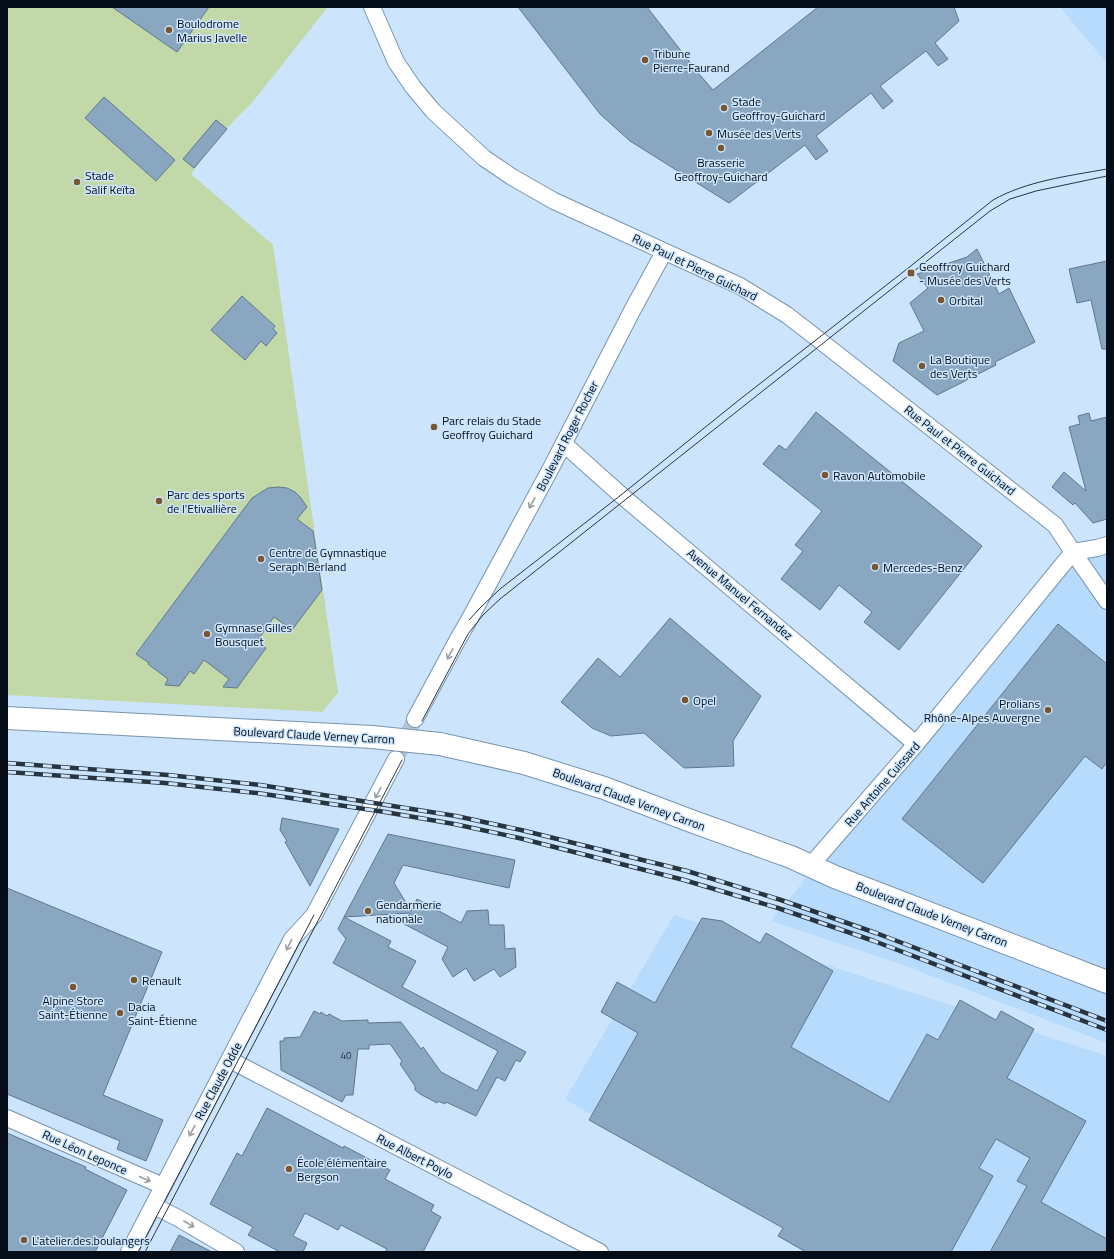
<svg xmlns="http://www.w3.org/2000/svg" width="1114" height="1259" viewBox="0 0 1114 1259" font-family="'Titillium Web',sans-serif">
<rect width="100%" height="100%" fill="#cde5fc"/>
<g fill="#b7dbfd">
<polygon points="1060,7 1107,7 1107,64"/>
<polygon points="1107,541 1107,1043 900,964 771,921 1073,550"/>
<polygon points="674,915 1107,1056 1107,1252 823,1252 565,1099"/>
</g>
<path fill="#c2d8a8" d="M 7,7 L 328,7 L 251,104 C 229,124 209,150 191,174 L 273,245 L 338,693 L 322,712 L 7,695 Z"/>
<g fill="#8aa7c2" stroke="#5d7791">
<polygon points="112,7 209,7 177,52"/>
<polygon points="518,7 647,7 699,74 713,90 818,7 954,7 959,21 935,43 948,59 938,66 926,51 880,86 893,101 883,109 871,93 816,136 828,151 816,160 805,145 729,203 630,141 600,114"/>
<polygon points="104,97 175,160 156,181 85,118"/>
<polygon points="216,120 227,129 194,168 183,159"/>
<polygon points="977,249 999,294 1009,288 1035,342 995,362 996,365 978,374 970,371 967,380 937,395 893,361 899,343 924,331 910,303 928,288 917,274 967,257"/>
<polygon points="1107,261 1107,349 1102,349 1091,300 1077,303 1069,269"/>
<polygon points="242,296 275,326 273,329 277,333 266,346 261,341 245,360 211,330"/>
<polygon points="816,412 982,546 899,650 864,622 872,612 839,585 820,610 781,579 803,551 795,545 822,511 763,464 779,445 786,450"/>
<polygon points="1089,413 1091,421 1107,417 1107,519 1093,523 1075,503 1073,505 1052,487 1064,472 1086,491 1069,427 1080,424 1078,416"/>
<polygon points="279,487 287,488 295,492 301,498 307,507 297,519 313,531 322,590 292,630 274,617 257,641 266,648 237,688 223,687 229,679 204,660 194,674 190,671 179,686 165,685 168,679 148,664 149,663 136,654 252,498 268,488"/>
<polygon points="670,618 761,696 733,741 734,766 684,768 644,733 611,736 592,728 561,702 598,658 620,677"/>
<polygon points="1058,624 1107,664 1107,762 1102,769 1085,756 983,883 902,819"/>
<polygon points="282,818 339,829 310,886 285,842 287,841 280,830"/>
<polygon points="388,834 515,860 509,888 403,865 394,883 411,911 417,899 461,923 467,911 488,910 489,925 504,925 505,949 515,948 516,967 500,977 494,969 474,981 466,968 453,977 442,959 448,947 404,924 410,913 344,917"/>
<polygon points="7,888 162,952 103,1095 163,1120 146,1161 117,1149 120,1141 7,1094"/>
<polygon points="344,917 391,941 388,947 416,961 402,987 526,1052 520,1062 516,1060 505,1081 497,1077 476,1116 446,1102 445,1104 438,1101 437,1103 420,1094 415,1090 415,1086 400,1064 402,1061 390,1044 369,1045 369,1049 358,1049 353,1095 346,1095 342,1102 281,1070 280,1041 284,1041 284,1038 300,1037 314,1011 320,1014 321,1012 327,1016 329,1014 342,1021 368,1020 368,1023 401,1022 421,1049 423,1047 441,1072 477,1091 498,1051 333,963 346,939 338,929"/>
<polygon points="702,918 722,921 760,943 766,933 833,971 791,1047 889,1102 927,1034 938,1040 960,1000 996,1020 1001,1011 1034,1029 1007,1078 1086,1121 1041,1202 1107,1239 1107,1252 990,1252 1027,1186 1017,1181 1030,1158 996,1139 979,1168 993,1176 951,1252 806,1252 778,1236 783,1228 589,1120 638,1033 601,1012 617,982 655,1003"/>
<polygon points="267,1108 343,1148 344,1146 390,1170 385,1179 434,1205 431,1211 441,1217 423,1252 385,1252 387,1249 341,1225 338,1230 305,1213 293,1236 307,1243 303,1252 280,1252 248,1235 253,1227 210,1204 237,1153 242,1156"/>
<polygon points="7,1133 86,1167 85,1169 127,1190 95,1252 7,1252"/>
<polygon points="179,1235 212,1252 170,1252"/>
</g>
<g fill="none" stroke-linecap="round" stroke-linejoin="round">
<polyline stroke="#afc5da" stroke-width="16" stroke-dasharray="16 8" stroke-linecap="butt" points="396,759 415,719"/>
<g stroke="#7793ae" stroke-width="18">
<g id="minor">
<polyline points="372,7 396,62 413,87 433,111 484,158 512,177 554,201 740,286 787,315 818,339 1055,525 1073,552 1107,601"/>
<polyline points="564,444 621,495 916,744"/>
<polyline points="1073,552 1097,548 1107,545"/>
<polyline points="415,719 458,639 469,620 551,468 633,309 664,252"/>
<polyline points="811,865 916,744 1073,552"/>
<polyline points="230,1060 600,1252"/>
<polyline points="7,1118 163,1186"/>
<polyline points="154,1206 178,1218 236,1252"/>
<polyline points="129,1252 292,939 314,915 396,759"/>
</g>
</g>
<g stroke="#7793ae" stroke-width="24">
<g id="secondary">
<polyline points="7,718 372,737"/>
<polyline points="440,744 524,763 604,788 691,821 791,857 835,877 1107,982"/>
</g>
</g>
<use href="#minor" stroke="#fff" stroke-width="16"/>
<use href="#secondary" stroke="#fff" stroke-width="22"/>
<g stroke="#283440" stroke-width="1">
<path d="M 469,620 L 480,608 L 500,589 L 621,495 L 739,400 L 907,269 L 993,200 C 1027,181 1068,176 1107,169"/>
<polyline points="422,721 468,634 483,615 500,599 990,211 1010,199 1036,191 1107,176"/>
<polyline points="138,1252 314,915"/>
<polyline points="145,1252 402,760"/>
</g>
<g stroke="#283440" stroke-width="4.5">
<g id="rail">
<polyline points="7,763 168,775 260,785 456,816 521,830 687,871 781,900 876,933 1107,1021"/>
<polyline points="7,772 165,783 257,793 385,812 454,824 519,838 684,880 778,908 874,941 1107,1030"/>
</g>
</g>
<use href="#rail" stroke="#cde5fc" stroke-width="3" stroke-dasharray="9" stroke-linecap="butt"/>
<g stroke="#7793ae" stroke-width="24" stroke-linecap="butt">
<polyline id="secondary-bridge" points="372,737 440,744"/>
</g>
<use href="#secondary-bridge" stroke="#fff" stroke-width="22"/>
</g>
<defs><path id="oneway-shaft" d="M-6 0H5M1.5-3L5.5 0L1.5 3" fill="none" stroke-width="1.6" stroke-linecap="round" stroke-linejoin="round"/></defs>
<g stroke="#9b9ea2">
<use href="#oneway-shaft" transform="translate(532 503) rotate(119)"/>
<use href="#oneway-shaft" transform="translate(450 654) rotate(118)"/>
<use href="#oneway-shaft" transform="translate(378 793) rotate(118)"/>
<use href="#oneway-shaft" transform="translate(289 945) rotate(117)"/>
<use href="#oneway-shaft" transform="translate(192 1131) rotate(118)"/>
<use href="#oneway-shaft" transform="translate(145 1179) rotate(24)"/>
<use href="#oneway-shaft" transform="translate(189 1224) rotate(30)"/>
</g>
<g fill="#79562f" stroke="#cde5fc" stroke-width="1.5">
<circle cx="169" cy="30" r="4"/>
<circle cx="645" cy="60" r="4"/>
<circle cx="724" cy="108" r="4"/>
<circle cx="709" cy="133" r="4"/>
<circle cx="721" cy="148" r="4"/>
<circle cx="77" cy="182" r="4"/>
<rect x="907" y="269" width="8" height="8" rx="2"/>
<circle cx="941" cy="300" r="4"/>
<circle cx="922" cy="366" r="4"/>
<circle cx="434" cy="427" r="4"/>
<circle cx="825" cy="475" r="4"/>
<circle cx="159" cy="501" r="4"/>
<circle cx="261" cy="559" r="4"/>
<circle cx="875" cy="567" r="4"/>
<circle cx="207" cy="634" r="4"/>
<circle cx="685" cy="700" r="4"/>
<circle cx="1048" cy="710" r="4"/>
<circle cx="368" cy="911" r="4"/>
<circle cx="134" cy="980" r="4"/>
<circle cx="73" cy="987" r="4"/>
<circle cx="120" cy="1013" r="4"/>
<circle cx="289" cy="1169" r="4"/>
<circle cx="24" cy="1240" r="4"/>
</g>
<g text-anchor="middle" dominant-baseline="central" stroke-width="3" stroke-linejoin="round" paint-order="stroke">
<g font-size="10" fill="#263442">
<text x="346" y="1055">40</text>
</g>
<g font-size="12" fill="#040d17" stroke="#cde5fc" text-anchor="start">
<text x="177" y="23">Boulodrome<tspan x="177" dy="14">Marius Javelle</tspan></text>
<text x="653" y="53">Tribune<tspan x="653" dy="14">Pierre-Faurand</tspan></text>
<text x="732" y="101">Stade<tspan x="732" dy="14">Geoffroy-Guichard</tspan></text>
<text x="717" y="133">Musée des Verts</text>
<text x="721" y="162" text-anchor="middle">Brasserie<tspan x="721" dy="14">Geoffroy-Guichard</tspan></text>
<text x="85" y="175">Stade<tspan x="85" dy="14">Salif Keïta</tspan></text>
<text x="919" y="266">Geoffroy Guichard<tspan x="919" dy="14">- Musée des Verts</tspan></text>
<text x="949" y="300">Orbital</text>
<text x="930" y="359">La Boutique<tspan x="930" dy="14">des Verts</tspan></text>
<text x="442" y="420">Parc relais du Stade<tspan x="442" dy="14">Geoffroy Guichard</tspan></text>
<text x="833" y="475">Ravon Automobile</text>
<text x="167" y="494">Parc des sports<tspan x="167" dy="14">de l'Etivallière</tspan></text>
<text x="269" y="552">Centre de Gymnastique<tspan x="269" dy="14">Seraph Berland</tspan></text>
<text x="883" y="567">Mercedes-Benz</text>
<text x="215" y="627">Gymnase Gilles<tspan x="215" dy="14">Bousquet</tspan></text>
<text x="693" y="700">Opel</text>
<text x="1040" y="703" text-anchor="end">Prolians<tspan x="1040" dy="14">Rhône-Alpes Auvergne</tspan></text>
<text x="376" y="904">Gendarmerie<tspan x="376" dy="14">nationale</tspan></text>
<text x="142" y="980">Renault</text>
<text x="73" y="1000" text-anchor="middle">Alpine Store<tspan x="73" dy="14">Saint-Étienne</tspan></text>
<text x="128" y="1006">Dacia<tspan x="128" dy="14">Saint-Étienne</tspan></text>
<text x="297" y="1162">École élémentaire<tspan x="297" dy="14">Bergson</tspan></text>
<text x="32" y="1240">L'atelier.des.boulangers</text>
</g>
<g font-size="12" fill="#040d17" stroke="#cde5fc">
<text transform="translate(695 267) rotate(26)">Rue Paul et Pierre Guichard</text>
<text transform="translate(567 436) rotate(-63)">Boulevard Roger Rocher</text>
<text transform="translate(960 450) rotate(38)">Rue Paul et Pierre Guichard</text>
<text transform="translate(740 594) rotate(40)">Avenue Manuel Fernandez</text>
<text transform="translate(314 735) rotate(3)">Boulevard Claude Verney Carron</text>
<text transform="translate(882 784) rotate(-49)">Rue Antoine Cuissard</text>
<text transform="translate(629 799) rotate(20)">Boulevard Claude Verney Carron</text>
<text transform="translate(932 914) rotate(21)">Boulevard Claude Verney Carron</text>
<text transform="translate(218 1081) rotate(-62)">Rue Claude Odde</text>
<text transform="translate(85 1152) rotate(24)">Rue Léon Leponce</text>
<text transform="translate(415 1156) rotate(27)">Rue Albert Poylo</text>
</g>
</g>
<rect width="1114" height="1259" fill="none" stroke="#040d17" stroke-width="16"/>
</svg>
